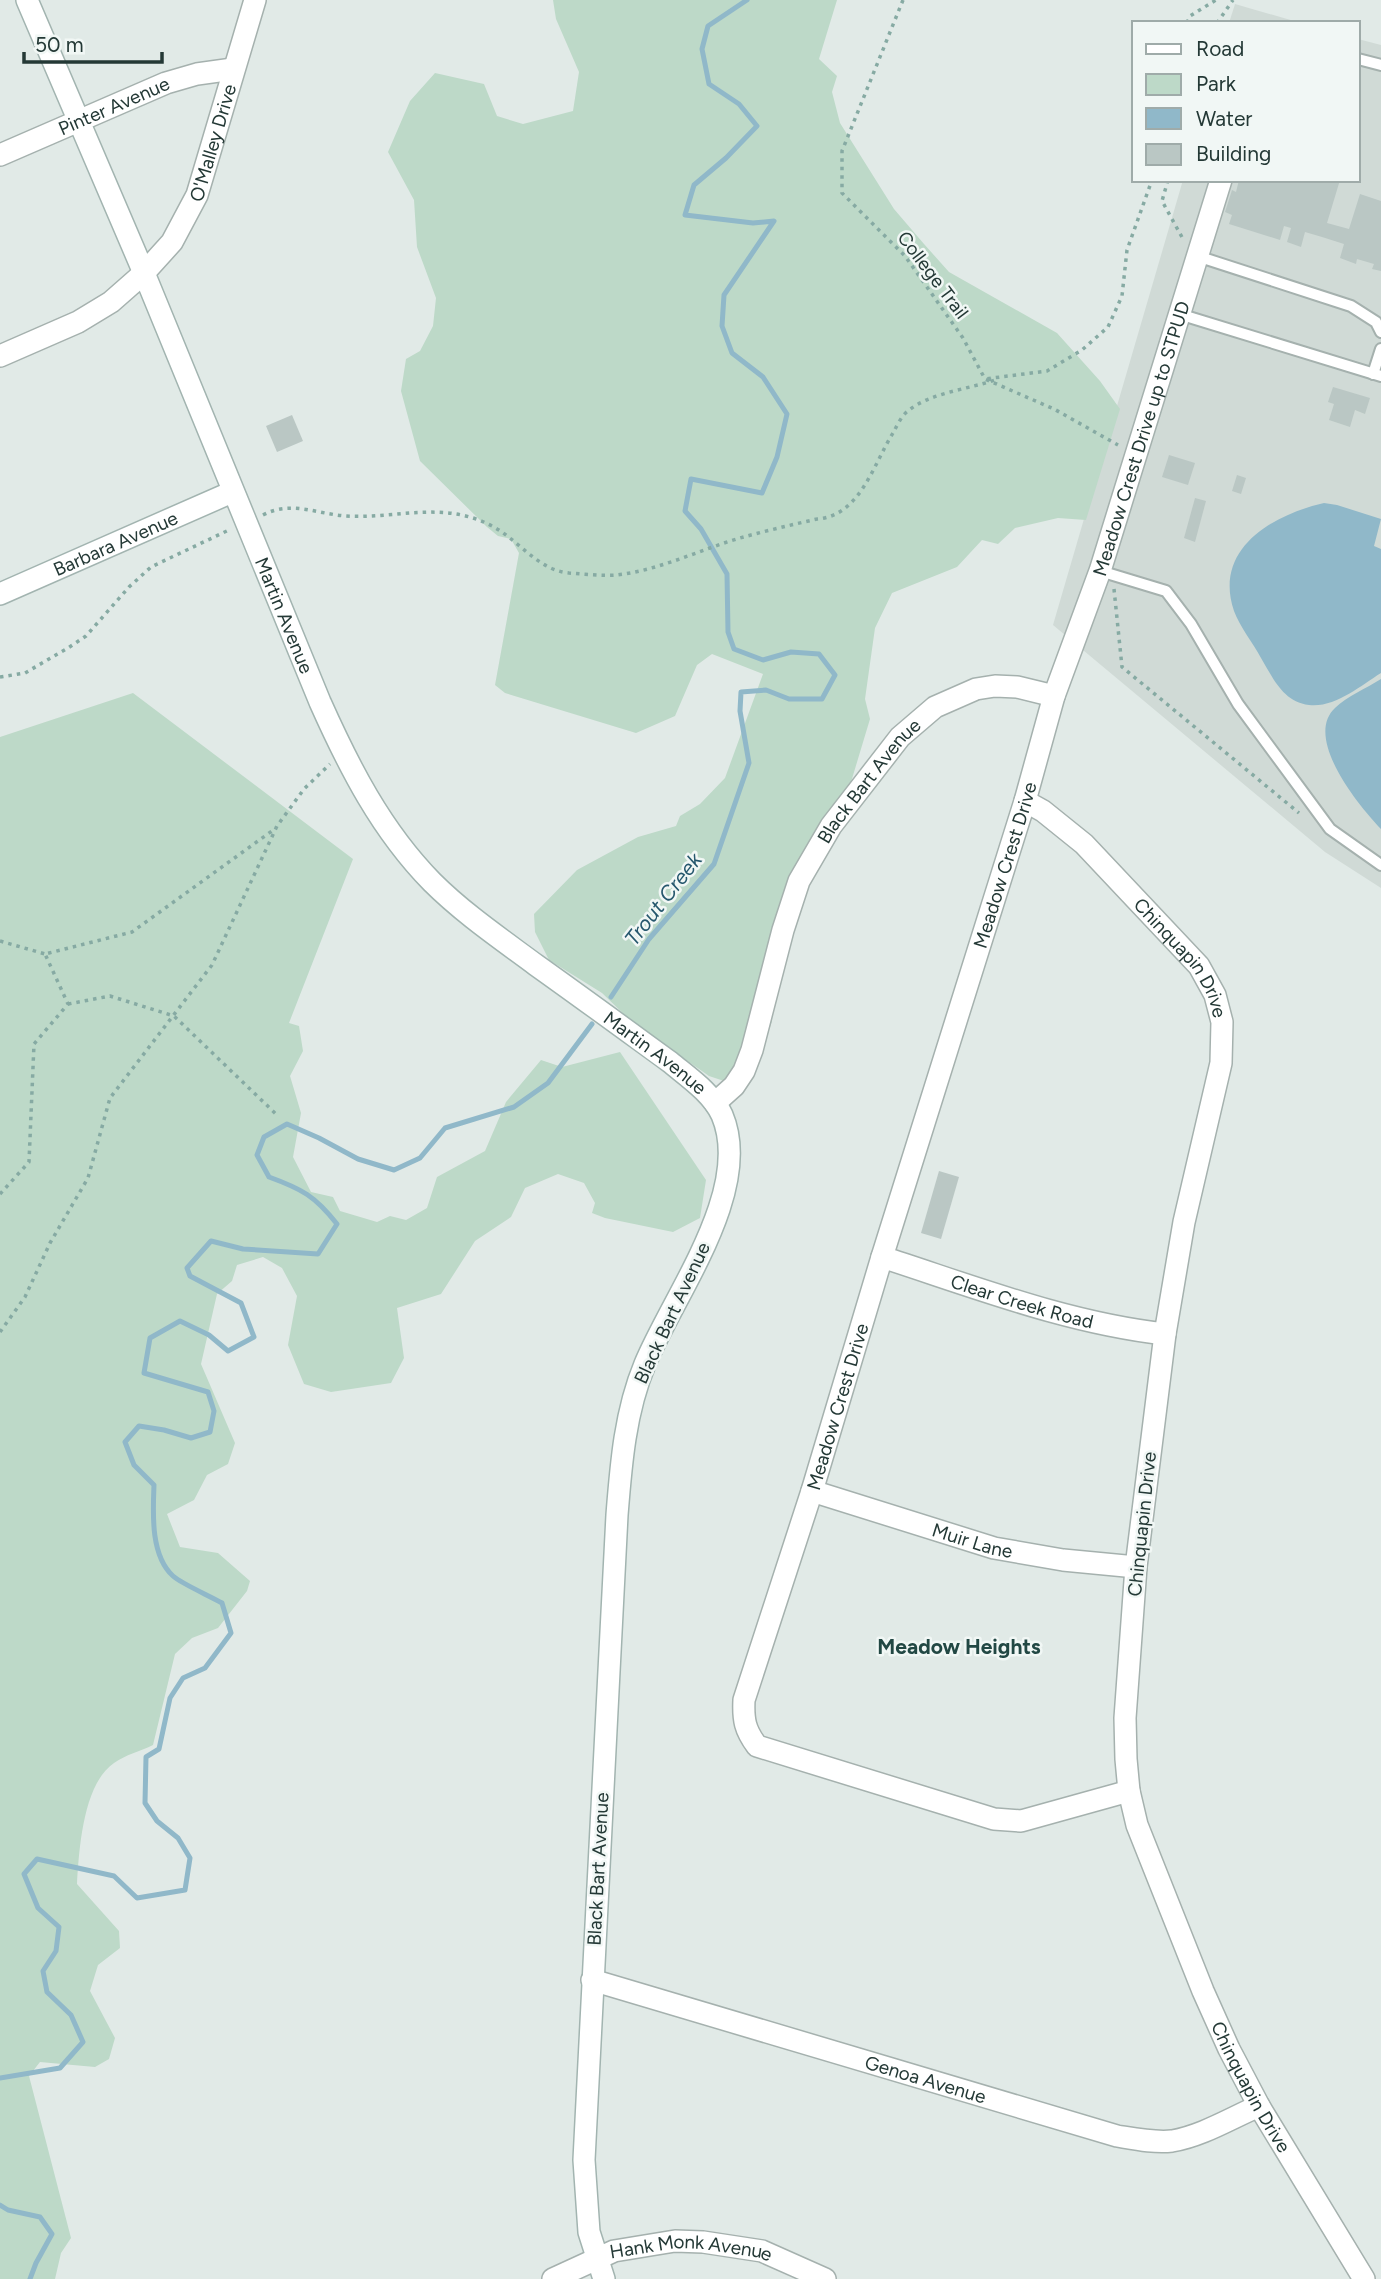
<svg xmlns="http://www.w3.org/2000/svg" width="1381" height="2279" viewBox="0 0 1381 2279" font-family="Figtree,sans-serif">
<rect width="100%" height="100%" fill="#e1eae7"/>
<g fill="#d0dad6">
<polygon points="1235,4 1301,23 1229,23"/>
<polygon points="1358,39 1381,45 1381,888 1325,852 1053,625 1183,180 1358,180"/>
</g>
<g fill="#bdd9c8">
<polygon points="553,0 837,0 819,59 837,76 832,92 840,123 894,209 924,244 949,272 1057,333 1100,381 1120,409 1086,520 1058,518 1015,528 998,544 982,540 957,567 892,593 875,628 865,699 870,719 845,802 763,974 772,1021 763,1048 724,1081 709,1076 632,1022 602,993 549,960 535,932 534,914 577,870 638,837 676,826 680,816 700,804 725,778 763,674 712,654 697,665 675,716 636,733 505,693 495,685 519,553 511,539 498,536 487,527 420,461 401,391 406,359 420,351 433,326 436,298 417,247 414,200 388,152 410,101 435,73 484,84 497,116 523,124 573,111 579,72 556,19"/>
<path d="M 133,693 L 353,859 L 289,1023 L 299,1026 L 303,1051 L 290,1076 L 301,1113 L 293,1157 L 311,1192 L 333,1197 L 340,1211 L 377,1222 L 390,1216 L 406,1220 L 427,1208 L 437,1177 L 485,1151 L 506,1102 L 541,1060 L 562,1067 L 620,1052 L 706,1180 L 700,1218 L 673,1232 L 605,1218 L 592,1213 L 595,1203 L 584,1183 L 558,1174 L 525,1188 L 511,1217 L 475,1241 L 441,1294 L 397,1308 L 404,1358 L 391,1383 L 331,1392 L 304,1384 L 288,1345 L 297,1296 L 282,1268 L 263,1257 L 237,1265 L 232,1281 L 217,1294 L 201,1364 L 235,1443 L 228,1464 L 207,1475 L 194,1500 L 167,1514 L 180,1547 L 218,1553 L 250,1581 L 247,1591 L 218,1628 L 192,1638 L 175,1654 L 153,1745 C 141,1751 125,1755 114,1763 C 83,1784 79,1850 77,1884 L 119,1931 L 120,1948 L 98,1965 L 90,1991 L 115,2038 L 109,2059 L 95,2067 L 40,2062 L 29,2076 L 71,2238 L 61,2253 L 55,2279 L 0,2279 L 0,737 Z"/>
</g>
<g fill="#90b8c9">
<path d="M 1324,503 L 1337,505 L 1381,519 L 1374,546 L 1381,549 L 1381,673 C 1360,686 1335,708 1309,705 C 1283,702 1273,678 1261,658 C 1253,643 1240,627 1234,611 C 1213,549 1272,515 1324,503 Z"/>
<path d="M 1381,679 L 1381,829 C 1359,806 1303,738 1335,708 C 1347,696 1367,688 1381,679 Z"/>
</g>
<g fill="none" stroke-linecap="round" stroke-linejoin="round">
<g stroke="#90b8c9" stroke-width="5">
<polyline points="611,997 649,939 714,864 749,763 740,711 741,692 766,690 789,699 822,699 835,675 819,654 791,652 763,660 734,649 728,632 727,574 701,529 685,511 691,479 762,493 777,457 787,414 763,377 732,353 722,326 724,295 774,221 753,223 685,215 694,185 726,158 757,126 739,104 709,84 702,49 708,26 747,0"/>
<path d="M 0,2078 L 60,2068 L 83,2042 L 71,2015 L 47,1992 L 43,1971 L 56,1951 L 59,1927 L 38,1908 L 24,1874 L 37,1859 L 114,1876 L 137,1898 L 185,1890 L 190,1858 L 178,1838 L 157,1821 L 145,1803 L 146,1757 L 159,1749 L 170,1698 L 183,1678 L 205,1668 L 231,1633 L 222,1603 C 210,1596 182,1584 173,1576 C 150,1555 153,1512 154,1485 L 134,1465 L 125,1442 L 139,1426 L 164,1430 L 191,1438 L 210,1432 L 214,1411 L 208,1392 L 144,1373 L 150,1338 L 180,1321 L 209,1335 L 228,1351 L 254,1337 L 241,1303 L 190,1276 L 187,1268 L 211,1241 L 243,1249 L 318,1254 L 337,1224 C 315,1196 302,1189 269,1177 L 257,1155 L 264,1137 L 287,1124 L 319,1138 L 358,1159 L 394,1170 L 420,1158 L 445,1128 L 514,1107 L 548,1083 L 592,1024"/>
<polyline points="0,2205 8,2210 40,2217 52,2234 36,2263 30,2279"/>
</g>
</g>
<g fill="#bac7c4">
<polygon points="1239,180 1340,180 1327,223 1349,229 1360,194 1381,201 1381,271 1372,269 1374,264 1357,259 1356,264 1340,258 1344,244 1322,237 1305,232 1301,247 1287,242 1291,228 1284,226 1280,240 1229,224 1232,215 1225,212 1232,190 1236,192"/>
<polygon points="1333,387 1370,398 1365,414 1355,410 1350,427 1329,420 1334,404 1328,402"/>
<polygon points="292,415 303,441 277,452 266,426"/>
<polygon points="1169,455 1195,463 1188,485 1162,477"/>
<polygon points="1237,475 1246,478 1241,494 1232,491"/>
<polygon points="1195,498 1206,501 1195,542 1184,538"/>
<polygon points="939,1171 959,1177 941,1239 921,1233"/>
</g>
<g fill="none" stroke-linecap="round" stroke-linejoin="round">
<g stroke="#a5b1ae" stroke-width="14">
<g id="lane">
<polyline points="1358,59 1381,65"/>
<polyline points="1197,256 1351,306 1376,322 1381,332"/>
<polyline points="1179,314 1381,376"/>
<polyline points="1373,374 1381,349"/>
<polyline points="1100,571 1166,591 1191,624 1238,704 1330,829 1381,865"/>
</g>
</g>
<g stroke="#a5b1ae" stroke-width="24">
<g id="street">
<path id="s1" d="M 0,155 L 166,83 L 197,74 L 233,69"/>
<path id="s2" d="M 0,356 L 78,322 L 111,302 L 144,273 L 172,242 L 197,195 L 255,0"/>
<path id="s3" d="M 1025,801 L 1043,811 L 1084,844 L 1199,966 L 1215,995 L 1222,1022 L 1221,1063 L 1184,1222 L 1165,1334 L 1136,1567 L 1125,1718 L 1126,1759 L 1129,1791 L 1137,1825 L 1203,1991 L 1229,2049 L 1259,2106 L 1364,2279"/>
<path id="s4" d="M 715,1103 L 734,1086 L 744,1071 L 752,1050 L 783,930 L 799,881 L 831,826 L 900,737 L 935,707 L 976,689 L 995,686 L 1017,687 L 1054,696"/>
<path id="s5" d="M 882,1257 C 975,1287 1067,1323 1165,1334"/>
<path id="s6" d="M 812,1491 L 994,1548 L 1063,1560 L 1136,1567"/>
<path id="s7" d="M 1129,1791 L 1021,1821 L 994,1819 L 757,1746 C 745,1730 743,1720 744,1700 L 812,1491 L 882,1257 L 1025,801 L 1054,696 L 1100,571 L 1221,180"/>
<path id="s8" d="M 592,1980 L 1117,2136 C 1135,2139 1154,2143 1172,2141 C 1202,2136 1231,2118 1259,2106"/>
<path id="s9" d="M 553,2279 L 614,2251 L 675,2241 L 703,2242 L 762,2251 L 825,2279"/>
</g>
</g>
<g stroke="#a2b4b0" stroke-width="24">
<g id="secondary">
<path id="s10" d="M 27,0 L 144,273 L 320,702 C 349,767 381,830 432,882 C 463,913 501,939 536,965 C 581,997 626,1030 670,1062 C 688,1077 712,1093 722,1115 C 754,1190 673,1296 645,1364 C 625,1412 621,1464 617,1515 L 584,2160 L 589,2232 L 604,2279"/>
<path id="s11" d="M 0,594 L 232,492"/>
</g>
</g>
<g stroke="#86aaa3" stroke-width="3.5" stroke-dasharray="3.5 5" stroke-linecap="butt">
<polyline points="903,0 842,151 842,193 905,256 963,338 985,379 1054,409 1118,445"/>
<polyline points="1187,23 1190,16 1216,0"/>
<polyline points="1217,23 1233,0"/>
<polyline points="1168,180 1162,201 1183,239"/>
<path d="M 263,515 C 291,500 317,514 346,516 C 394,519 441,501 488,524 C 517,537 536,570 569,573 C 585,574 602,576 617,575 C 660,570 699,550 740,538 C 765,531 791,525 817,519 C 860,516 873,465 893,433 C 897,426 901,416 908,411 C 929,393 969,389 995,380 L 985,379 L 1047,371 L 1082,350 L 1108,327 L 1122,296 L 1127,250 L 1152,180"/>
<polyline points="1114,589 1122,667 1299,813"/>
<polyline points="0,677 25,673 68,648 86,636 129,587 151,567 231,529"/>
<polyline points="0,941 45,954"/>
<polyline points="68,1004 110,996 174,1016 277,1115"/>
<polyline points="0,1194 29,1162 34,1044 68,1004 45,954 132,932 276,828"/>
<polyline points="0,1332 25,1297 50,1243 88,1178 110,1098 212,965 277,826 304,789 330,764"/>
</g>
<use href="#lane" stroke="#fff" stroke-width="10"/>
<use href="#street" stroke="#fff" stroke-width="21"/>
<use href="#secondary" stroke="#fff" stroke-width="21"/>
</g>
<g text-anchor="middle" dominant-baseline="central" stroke-width="5" stroke-linejoin="round" paint-order="stroke">
<g font-size="19" fill="#243936" stroke="#f1f7f5">
<text stroke="none"><textPath href="#s1" startOffset="124">Pinter Avenue</textPath></text>
<text stroke="none"><textPath href="#s2" startOffset="317">O'Malley Drive</textPath></text>
<text transform="translate(933 275) rotate(53)">College Trail</text>
<text stroke="none"><textPath href="#s7" startOffset="1759">Meadow Crest Drive up to STPUD</textPath></text>
<text stroke="none"><textPath href="#s11" startOffset="126">Barbara Avenue</textPath></text>
<text stroke="none"><textPath href="#s10" startOffset="667">Martin Avenue</textPath></text>
<text stroke="none"><textPath href="#s4" startOffset="364">Black Bart Avenue</textPath></text>
<text stroke="none"><textPath href="#s7" startOffset="1311">Meadow Crest Drive</textPath></text>
<text stroke="none"><textPath href="#s3" startOffset="224">Chinquapin Drive</textPath></text>
<text stroke="none"><textPath href="#s10" startOffset="1255">Martin Avenue</textPath></text>
<text stroke="none"><textPath href="#s5" startOffset="147">Clear Creek Road</textPath></text>
<text transform="translate(672 1313) rotate(-65)">Black Bart Avenue</text>
<text stroke="none"><textPath href="#s7" startOffset="744">Meadow Crest Drive</textPath></text>
<text transform="translate(1142 1524) rotate(-84)">Chinquapin Drive</text>
<text stroke="none"><textPath href="#s6" startOffset="168">Muir Lane</textPath></text>
<text transform="translate(598 1869) rotate(-87)">Black Bart Avenue</text>
<text stroke="none"><textPath href="#s8" startOffset="348">Genoa Avenue</textPath></text>
<text stroke="none"><textPath href="#s3" startOffset="1400">Chinquapin Drive</textPath></text>
<text stroke="none"><textPath href="#s9" startOffset="145">Hank Monk Avenue</textPath></text>
</g>
<g font-size="21" font-style="italic" fill="#25576d" stroke="#f1f7f5">
<text transform="translate(663 899) rotate(-52)">Trout Creek</text>
</g>
<g font-size="21" font-weight="bold" fill="#224844" stroke="#f1f7f5">
<text x="959" y="1646">Meadow Heights</text>
</g>
</g>
<rect x="1132" y="21" width="228" height="161" fill="#f1f7f5" stroke="#9faba9" stroke-width="2"/>
<rect x="1146" y="44" width="35" height="10" fill="#ffffff" stroke="#9faba9" stroke-width="2"/>
<text x="1196" y="56" font-size="21" fill="#243936">Road</text>
<rect x="1146" y="74" width="35" height="21" fill="#bdd9c8" stroke="#9faba9" stroke-width="2"/>
<text x="1196" y="91" font-size="21" fill="#243936">Park</text>
<rect x="1146" y="108" width="35" height="21" fill="#90b8c9" stroke="#9faba9" stroke-width="2"/>
<text x="1196" y="126" font-size="21" fill="#243936">Water</text>
<rect x="1146" y="144" width="35" height="21" fill="#bac7c4" stroke="#9faba9" stroke-width="2"/>
<text x="1196" y="161" font-size="21" fill="#243936">Building</text>
<path d="M24 52v10h138v-10" fill="none" stroke="#243936" stroke-width="3.5"/>
<text x="35" y="52" font-size="21" fill="#243936" stroke="#f1f7f5" stroke-width="5" paint-order="stroke">50 m</text>
</svg>
